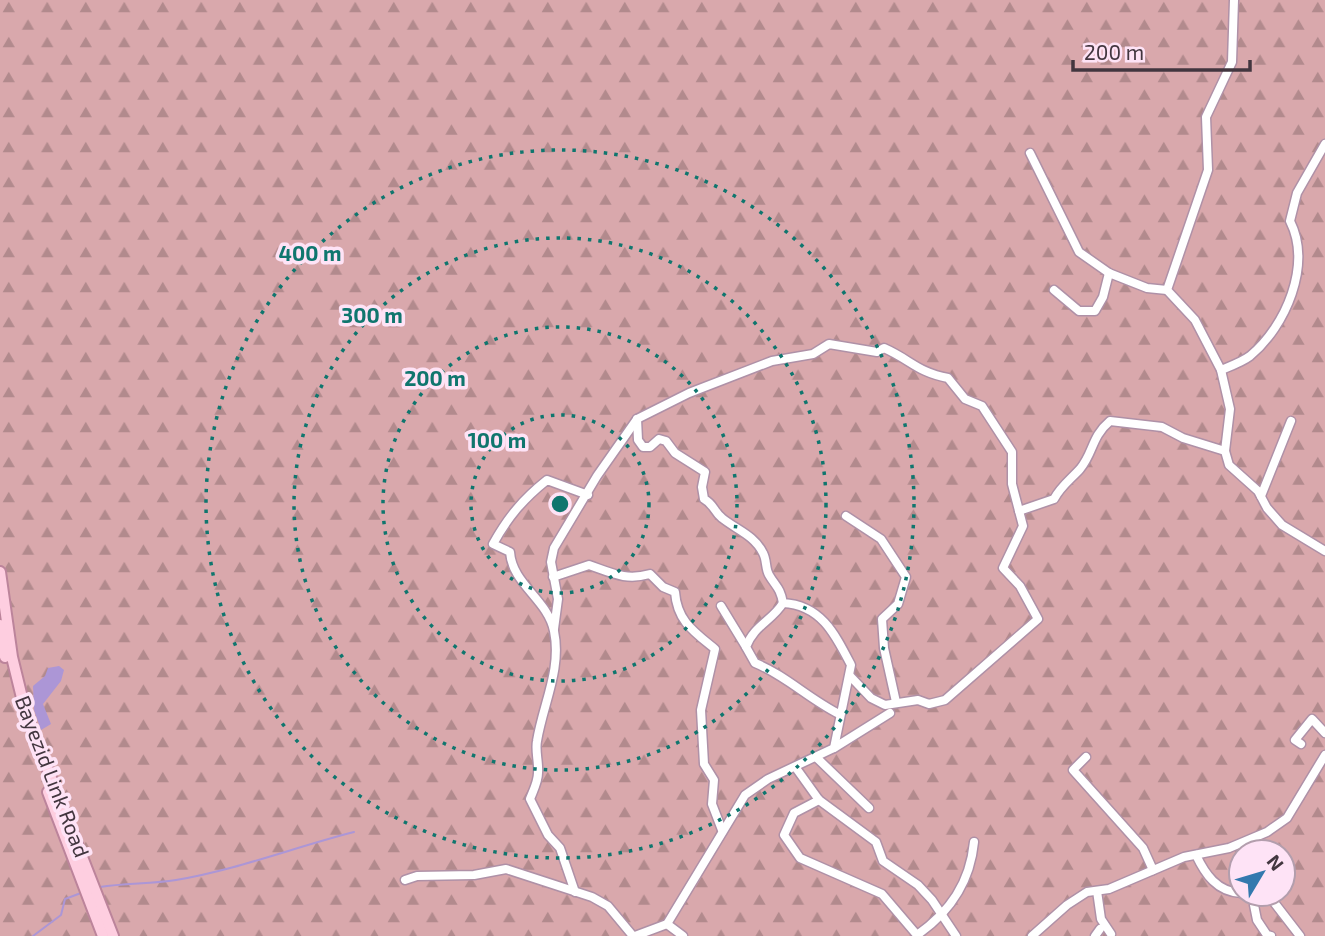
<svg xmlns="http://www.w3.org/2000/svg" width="1325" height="936" viewBox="0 0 1325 936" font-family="'Exo 2',sans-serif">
<defs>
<pattern id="forest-firs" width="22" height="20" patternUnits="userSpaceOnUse" patternTransform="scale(1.75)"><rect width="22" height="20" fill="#d9a8ac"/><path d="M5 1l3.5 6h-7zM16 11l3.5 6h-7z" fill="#b28a8d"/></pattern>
</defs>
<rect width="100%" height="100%" fill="#f5d4eb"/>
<path fill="url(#forest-firs)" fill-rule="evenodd" d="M 0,0 L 1325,0 L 1325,936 L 0,936 ZM 1241,852 L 1283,852 L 1283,894 L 1241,894 Z"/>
<polygon fill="#ac96d6" points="59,666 64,670 61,681 43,704 51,724 41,730 34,710 33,686 45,676 48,668"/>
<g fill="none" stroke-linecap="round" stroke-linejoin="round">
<g stroke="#ac96d6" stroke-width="2">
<path d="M 100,887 C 125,883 151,884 176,880 C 236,870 295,847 354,832"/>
<polyline points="33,936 61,915 65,899 81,893"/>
</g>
<g stroke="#af91a7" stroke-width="11">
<g id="minor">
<polyline points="1234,0 1232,62 1206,117 1208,170 1167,290 1195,320 1221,370 1230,409 1225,451 1229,465 1258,491 1267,508 1282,525 1325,551"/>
<polyline points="1030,153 1079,252 1109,273 1147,288 1167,290"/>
<polyline points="1054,290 1079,311 1095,311 1103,297 1109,273"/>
<path d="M 1221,370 C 1231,366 1242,362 1250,356 C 1286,326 1312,265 1290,221 L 1297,193 L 1325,144"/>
<polyline points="1261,496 1291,421"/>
<path d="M 1019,511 L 1054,499 C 1061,486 1070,480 1080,469 C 1094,452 1091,437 1110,421 L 1162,427 L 1183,438 L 1225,451"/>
<polyline points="846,516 881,539 906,577 898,604 882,619 884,648 896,702"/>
<path d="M 553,577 L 589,565 C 612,573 626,581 650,574 L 663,587 L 675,592 C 677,621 694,632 715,649 L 701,710 L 704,764 L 714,780 L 712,804 L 722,830"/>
<path d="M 783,603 C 772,621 754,625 746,647 L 755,663 C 785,675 809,699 839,714"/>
<polyline points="721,606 746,647"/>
<path d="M 554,629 L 558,599 L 551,562 L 554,548 L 597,476 L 637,419 L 689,393 L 772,361 L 813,354 L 829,344 L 877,352 L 884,348 C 911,360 917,372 948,378 L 965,399 L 982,406 L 1012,452 L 1012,484 L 1023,526 L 1003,568 L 1020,586 L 1038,619 L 945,700 L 929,704 L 918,700 L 885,705 L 871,698 L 850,676"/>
<polyline points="1301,744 1295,740 1312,719 1325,733"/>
<polyline points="834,748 890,713"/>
<polyline points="1086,757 1073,770 1143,848 1153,870"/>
<polyline points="817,758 869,808"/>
<polyline points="796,768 819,800 876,842 883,861 918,885 932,900 956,936"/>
<path d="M 819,800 L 794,813 L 784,835 L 800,858 L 882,894 L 917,935 C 950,912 970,883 974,842"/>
<path d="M 1196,855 C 1205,874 1217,892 1241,893"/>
<polyline points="405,880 417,876 474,875 506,869 592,897 608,906 633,936"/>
<polyline points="1097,891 1101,919 1111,934"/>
<path d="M 575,892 L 560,848 L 548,835 L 530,799 C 533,791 538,782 538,773 C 539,763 535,751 537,741 C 543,704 562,669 554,631 C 548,600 512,584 510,552 L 493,544 C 508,517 523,499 547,480 L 588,495"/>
<polyline points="1256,894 1257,898 1267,897 1273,901 1300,936"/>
<polyline points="1257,898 1254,905 1257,920 1267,935 1271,936"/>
<polyline points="667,924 683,936"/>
<path d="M 635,936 L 667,924 L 745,795 L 768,779 L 834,748 L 851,665 C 835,634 821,605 783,603 C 780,587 776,587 769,575 C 765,568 767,560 763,553 C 754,535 737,530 722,518 C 714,512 714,504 704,499 L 702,487 L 705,472 L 675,453 L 666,441 L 659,439 L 650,447 L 643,447 L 638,440 L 637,419"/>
<polyline points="1032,936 1067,905 1087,892 1109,889 1184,857 1229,848 1267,832 1287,818 1325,755"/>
<polyline points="1095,936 1100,929"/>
</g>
</g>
<g stroke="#bc849b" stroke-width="14">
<g id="major">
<polyline points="0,572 12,657 26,714 113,936"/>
<polyline points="0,625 5,657"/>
<polyline points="48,792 103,936"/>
</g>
</g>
<use href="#minor" stroke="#fff" stroke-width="8"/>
<use href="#major" stroke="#fecee0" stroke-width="10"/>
</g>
<g fill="none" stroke="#0f766e" stroke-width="3.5" stroke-dasharray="3.5 7">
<circle cx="560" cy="504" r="89"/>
<circle cx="560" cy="504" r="177"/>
<circle cx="560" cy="504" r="266"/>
<circle cx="560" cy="504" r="354"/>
</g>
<g text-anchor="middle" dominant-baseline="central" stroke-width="7" stroke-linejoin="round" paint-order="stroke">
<g font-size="21" fill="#42363f" stroke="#fee3f6">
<text transform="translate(53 776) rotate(69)">Bayezid Link Road</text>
</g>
</g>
<circle cx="560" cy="504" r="10" fill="#0f766e" stroke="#fee3f6" stroke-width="3.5"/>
<g font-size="21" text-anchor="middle" font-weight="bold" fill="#0f766e" stroke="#fee3f6" stroke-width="7" stroke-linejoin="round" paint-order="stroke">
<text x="310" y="261">400 m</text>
<text x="372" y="323">300 m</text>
<text x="435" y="386">200 m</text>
<text x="497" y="448">100 m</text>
</g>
<g transform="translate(1262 873) rotate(52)"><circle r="33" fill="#fee3f6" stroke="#b39ead" stroke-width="2"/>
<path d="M0-5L12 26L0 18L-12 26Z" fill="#3379ae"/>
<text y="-10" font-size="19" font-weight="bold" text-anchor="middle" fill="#42363f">N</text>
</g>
<path d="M1073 60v10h177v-10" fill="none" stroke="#42363f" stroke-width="3.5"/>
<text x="1084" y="60" font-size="21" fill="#42363f" stroke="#fee3f6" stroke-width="5" paint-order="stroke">200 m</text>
</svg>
